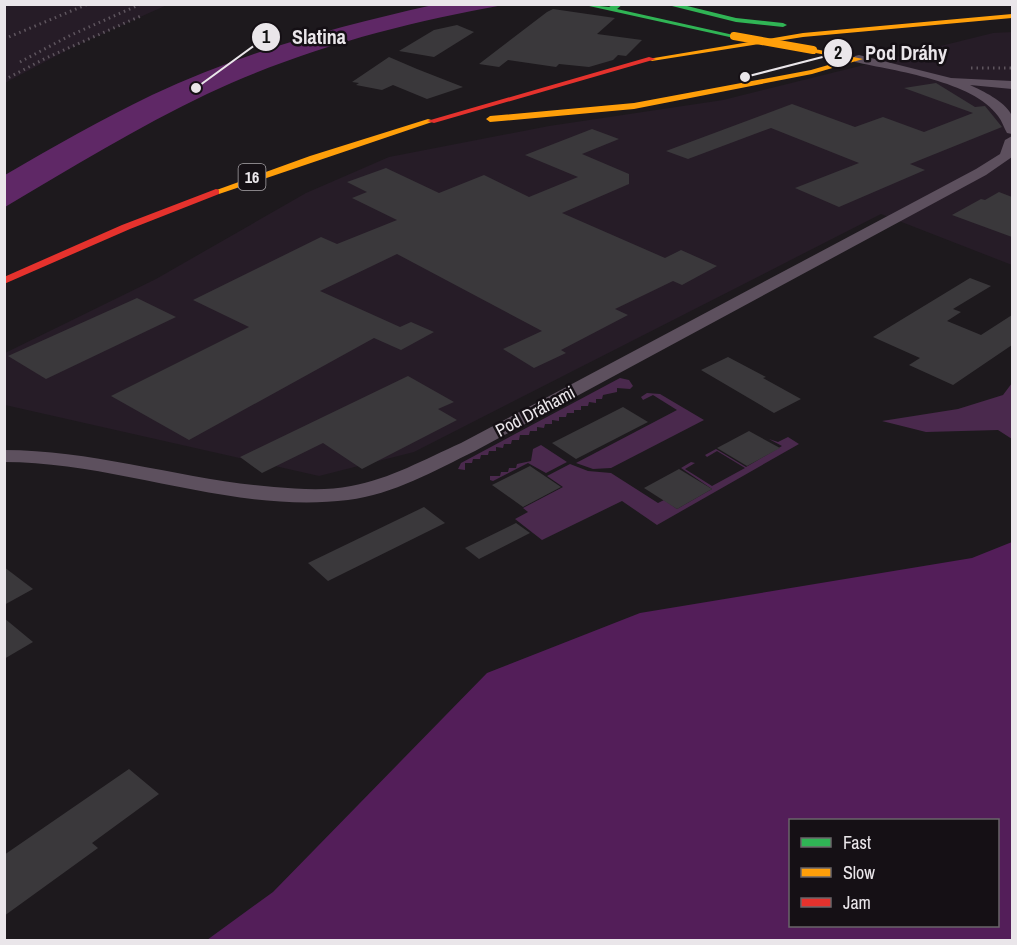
<svg xmlns="http://www.w3.org/2000/svg" width="1017" height="945" viewBox="0 0 1017 945" font-family="'Archivo Narrow',sans-serif">
<rect width="100%" height="100%" fill="#1d191d"/>
<g fill="#261c27">
<polygon points="5,4 167,4 167,5 75,46 5,83"/>
<polygon points="1012,32 1012,265 881,214 414,452 319,476 5,405 5,353 156,279 306,193 389,157 549,126 723,100 993,33"/>
</g>
<g fill="#4a294d">
<polygon points="620,378 629,380 633,386 630,389 617,388 617,392 603,395 602,399 596,399 596,403 589,402 588,406 581,406 581,410 574,410 574,413 567,413 566,417 559,417 559,421 552,420 552,424 545,424 544,428 537,427 537,431 530,431 529,435 520,435 519,440 512,440 511,444 504,444 503,448 496,447 496,451 489,451 488,455 481,455 480,459 473,459 472,463 465,463 465,470 458,469 461,463"/>
<polygon points="1012,383 1012,439 998,430 926,432 882,421 958,409 1003,395"/>
<polygon points="647,393 660,394 704,420 611,468 593,469 576,463 677,410 653,395 643,400 641,397"/>
<polygon points="788,437 799,444 657,525 622,501 542,540 515,519 528,512 523,508 563,487 547,476 570,464 588,471 611,473 658,503 664,500 677,509 712,489 681,468 691,462 695,463 685,469 712,486 745,468 717,451 707,457 705,455 716,449 746,467 782,446 769,439 778,442"/>
<polygon points="541,445 567,462 546,473 528,463 493,481 490,480 490,476 500,476 501,472 508,472 509,468 516,468 517,464 531,461 533,449"/>
</g>
<path fill="#531e59" fill-rule="evenodd" d="M 1012,542 L 1012,940 L 207,940 L 273,892 L 487,673 L 640,613 L 972,558 ZM 790,820 L 998,820 L 998,926 L 790,926 Z"/>
<path fill="#5f2866" d="M 433,5 L 503,5 C 403,23 300,50 207,94 C 138,127 71,168 5,207 L 5,175 C 53,147 102,119 152,95 C 241,53 338,26 433,5 Z"/>
<g fill="#3a383b">
<polygon points="553,9 615,18 597,34 642,40 626,56 618,55 613,60 589,67 559,64 556,67 508,60 499,67 479,64 547,12"/>
<polygon points="457,25 474,32 434,57 399,51 434,30"/>
<polygon points="389,57 417,69 463,87 427,99 393,85 382,90 356,85 359,83 352,82"/>
<polygon points="936,83 975,107 985,106 1002,127 910,164 925,170 839,207 795,188 859,163 771,128 688,159 666,151 792,104 855,127 883,117 924,132 973,113 904,88"/>
<polygon points="592,129 619,139 582,154 629,174 629,184 562,213 665,258 681,250 717,266 682,285 673,281 615,309 628,315 561,350 566,353 534,368 503,349 542,331 397,254 320,291 400,327 411,322 434,332 401,350 374,338 189,440 111,396 249,327 193,300 321,237 337,244 397,220 352,198 367,192 347,182 386,168 439,193 484,175 529,197 578,177 525,155"/>
<polygon points="999,192 1012,197 1012,237 952,215 981,199 985,200"/>
<polygon points="970,278 991,286 953,309 961,312 947,321 981,335 1012,315 1012,345 953,385 909,365 920,358 873,337"/>
<polygon points="137,298 176,317 46,379 8,356"/>
<polygon points="728,357 766,377 763,378 801,399 774,413 701,370"/>
<polygon points="408,376 454,402 438,409 457,420 362,469 323,443 262,473 240,457"/>
<polygon points="623,407 648,422 576,459 552,443"/>
<polygon points="749,431 780,448 747,466 717,448"/>
<polygon points="530,466 561,487 523,507 492,485"/>
<polygon points="679,469 712,489 677,509 644,488"/>
<polygon points="424,507 445,523 328,581 308,563"/>
<polygon points="516,523 530,533 479,559 465,548"/>
<polygon points="4,567 33,589 4,605"/>
<polygon points="4,618 33,642 4,659"/>
<polygon points="129,769 159,794 92,843 98,848 4,916 4,855"/>
</g>
<g fill="none" stroke-linecap="round" stroke-linejoin="round">
<g fill="#5d505e" fill-rule="evenodd">
<path d="M 859,55 L 951,78 L 1012,81 L 1012,89 L 970,85 C 983,91 1004,101 1011,114 C 1014,119 1012,128 1012,134 L 1007,133 C 1004,128 1002,121 998,116 C 973,81 895,71 855,62 L 853,59 L 855,56 Z"/>
<path d="M 1012,136 L 1012,157 L 986,175 L 475,451 C 434,471 394,494 348,500 C 232,514 119,462 4,462 L 4,450 C 95,450 184,480 274,487 C 300,489 326,491 351,486 C 390,479 425,459 461,443 L 976,169 L 1000,154 L 1005,140 Z"/>
</g>
<g fill="#30b455" fill-rule="evenodd">
<polygon points="580,4 609,7 614,4 623,4 617,9 738,36 734,38"/>
<polygon points="664,4 679,4 736,18 783,23 787,25 783,27 736,22"/>
</g>
<g fill="#ff9f0a" fill-rule="evenodd">
<polygon points="1012,14 1012,18 803,37 652,61 648,59 803,33"/>
<polygon points="810,48 863,59 812,74 634,109 490,122 486,119 490,116 634,103 811,70 849,59 810,52"/>
<polygon points="428,119 435,121 219,194 211,192 310,156"/>
</g>
<g fill="#e5322d" fill-rule="evenodd">
<polygon points="649,57 656,59 434,123 427,121"/>
<polygon points="216,189 219,190 219,194 130,229 4,284 4,277 122,225"/>
</g>
<g stroke="#5e555e" stroke-width="3" stroke-dasharray="1.5 4" stroke-linecap="butt">
<polyline points="4,39 88,4"/>
<polyline points="20,62 71,35 141,4"/>
<polyline points="971,68 1012,68"/>
<polyline points="4,80 46,58 143,15"/>
</g>
<polyline stroke="#ff9f0a" stroke-width="8" points="734,36 813,50"/>
</g>
<g text-anchor="middle" dominant-baseline="central" stroke-width="5" stroke-linejoin="round" paint-order="stroke">
<rect fill="#151015" stroke="#aaa6aa" stroke-width="1.5" x="238.5" y="164" width="27" height="26" rx="4.5"/>
<g font-size="16" font-weight="bold" fill="#eae6ea">
<text x="252" y="177">16</text>
</g>
<g font-size="18" fill="#eae6ea" stroke="#151015">
<text transform="translate(535 411) rotate(-28)">Pod Dráhami</text>
</g>
</g>
<path fill="none" stroke="#eae6ea" stroke-width="2" d="M196 88L266 37M745 77L838 53"/>
<g fill="#eae6ea" stroke="#151015" stroke-width="2">
<circle cx="196" cy="88" r="6"/>
<circle cx="745" cy="77" r="6"/>
<circle cx="266" cy="37" r="15"/>
<circle cx="838" cy="53" r="15"/>
</g>
<g font-size="18" text-anchor="middle" font-weight="bold" fill="#111">
<text x="266" y="43">1</text>
<text x="838" y="59">2</text>
</g>
<g font-size="20" text-anchor="middle" font-weight="bold" fill="#eae6ea" stroke="#151015" stroke-width="5" stroke-linejoin="round" paint-order="stroke">
<text x="319" y="44">Slatina</text>
<text x="906" y="60">Pod Dráhy</text>
</g>
<rect width="1017" height="945" fill="none" stroke="#eae6ea" stroke-width="12"/>
<rect x="789" y="819" width="210" height="108" fill="#151015" stroke="#6a666a" stroke-width="1.5"/>
<rect x="801" y="838" width="30" height="9" fill="#30b455" stroke="#6a666a" stroke-width="1.5"/>
<text x="843" y="849" font-size="18" fill="#eae6ea">Fast</text>
<rect x="801" y="868" width="30" height="9" fill="#ff9f0a" stroke="#6a666a" stroke-width="1.5"/>
<text x="843" y="879" font-size="18" fill="#eae6ea">Slow</text>
<rect x="801" y="898" width="30" height="9" fill="#e5322d" stroke="#6a666a" stroke-width="1.5"/>
<text x="843" y="909" font-size="18" fill="#eae6ea">Jam</text>
</svg>
